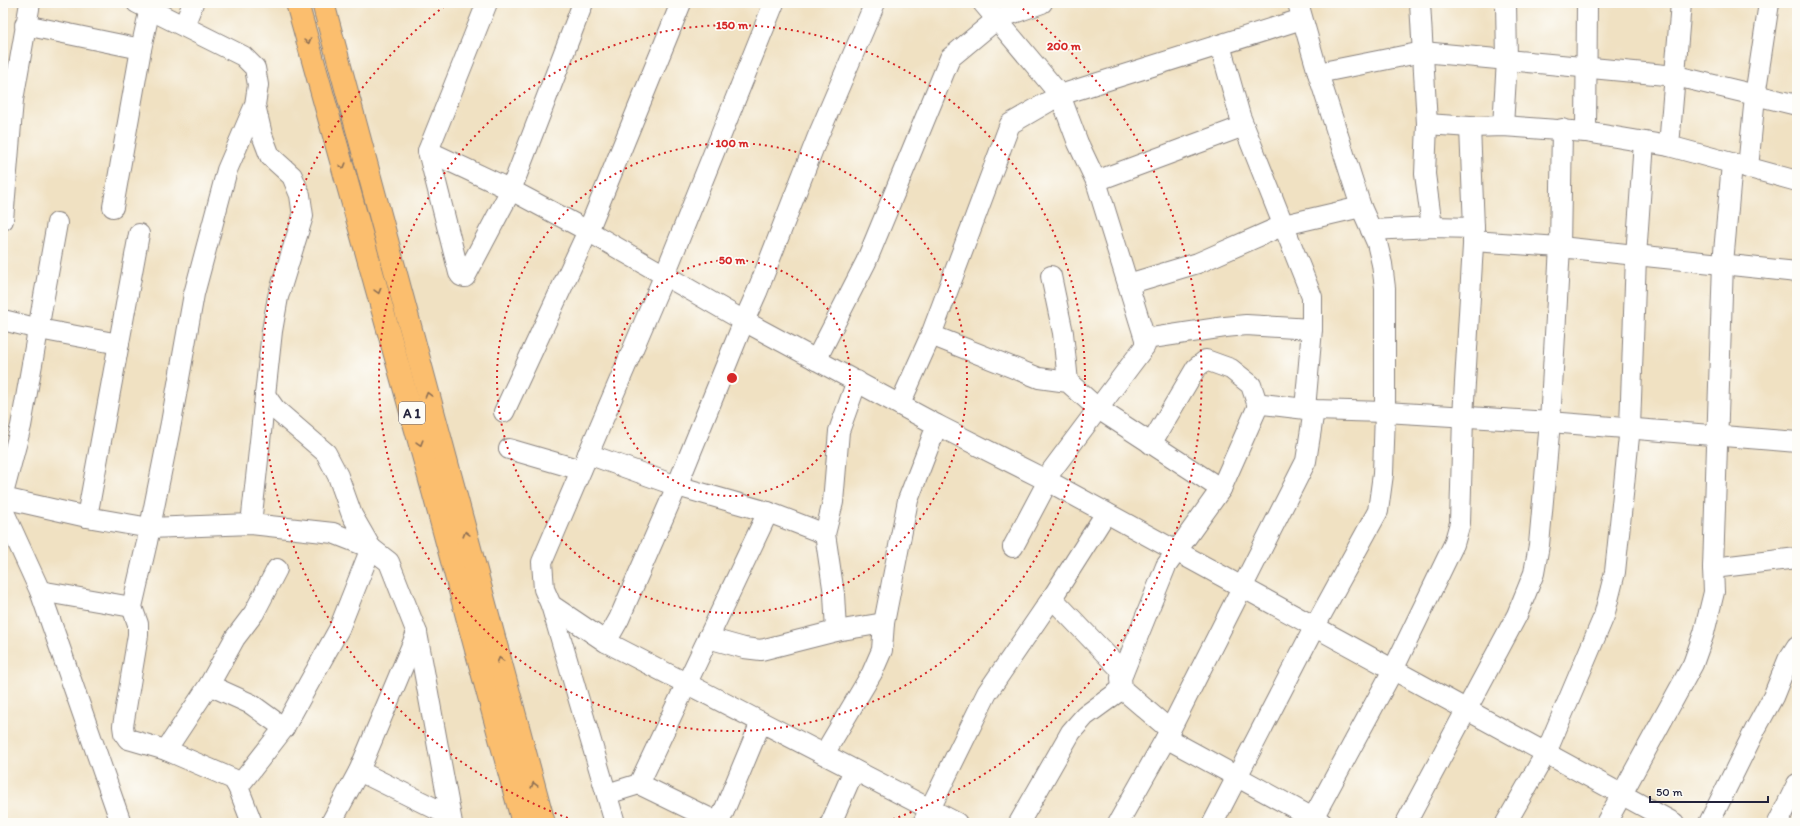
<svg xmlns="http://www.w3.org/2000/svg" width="1800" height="826" viewBox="0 0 1800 826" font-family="Itim,sans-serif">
<rect width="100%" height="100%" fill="#fdfcf7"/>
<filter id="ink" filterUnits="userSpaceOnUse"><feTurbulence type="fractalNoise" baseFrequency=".025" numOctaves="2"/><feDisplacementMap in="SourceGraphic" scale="8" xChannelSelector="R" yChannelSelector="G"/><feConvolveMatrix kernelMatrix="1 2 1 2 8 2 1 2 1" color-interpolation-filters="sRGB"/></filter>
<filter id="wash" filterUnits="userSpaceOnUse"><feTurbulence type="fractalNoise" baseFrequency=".012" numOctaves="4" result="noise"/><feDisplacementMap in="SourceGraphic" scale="16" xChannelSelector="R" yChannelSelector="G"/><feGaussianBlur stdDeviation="0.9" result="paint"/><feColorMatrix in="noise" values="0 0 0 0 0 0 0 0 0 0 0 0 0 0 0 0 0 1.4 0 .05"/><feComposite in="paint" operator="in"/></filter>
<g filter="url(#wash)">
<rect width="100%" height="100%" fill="#f0e1c2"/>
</g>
<g filter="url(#ink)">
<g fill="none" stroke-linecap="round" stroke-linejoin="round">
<g stroke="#89827e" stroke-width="22">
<g id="minor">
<polyline points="137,3 243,56 255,68 258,85 255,105 262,135 270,156 292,176 300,195 303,216 278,297 272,331 251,524"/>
<polyline points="487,3 428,151 511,190 588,231 744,321 937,425 1048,481 1674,823"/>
<polyline points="774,3 665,274 542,562 544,589 551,605 606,642 957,823"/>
<polyline points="983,3 1060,95 1078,143 1096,181 1145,339 1145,346 1049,474 1048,481 1013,547"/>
<polyline points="1420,3 1427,124 1425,174 1432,227"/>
<polyline points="25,25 141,49"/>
<polyline points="184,26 193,3"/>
<polyline points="1220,45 1240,116 1312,297 1312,329 1305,409"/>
<polyline points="1318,73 1423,52 1676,76 1797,105"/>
<polyline points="1427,124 1470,127 1503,126 1586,132 1669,146 1797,181"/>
<polyline points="1503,126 1507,60 1506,3"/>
<polyline points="1586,132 1587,3"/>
<polyline points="1669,146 1681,3"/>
<polyline points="428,151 459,273 461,276 465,277 511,190 583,3"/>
<polyline points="1748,168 1755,96 1769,3"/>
<polyline points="1096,181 1244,126"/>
<polyline points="113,207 141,49 150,8"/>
<polyline points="3,220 13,100 30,3"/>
<polyline points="1371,230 1432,227 1474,228"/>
<polyline points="1473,241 1560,247 1797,272"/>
<polyline points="1051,276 1063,333 1068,382"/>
<polyline points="1128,284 1198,263 1284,225 1361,207"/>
<polyline points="3,320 39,329 119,344"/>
<polyline points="931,335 1039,378 1068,382 1097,408 1221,489"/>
<polyline points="1145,339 1225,327 1246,325 1312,329"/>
<polyline points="816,360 866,262 950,58 997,19 1042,3"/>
<polyline points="265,395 275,409 326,453 338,476 352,515 371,548"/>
<polyline points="900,404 931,335 1010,124 1060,95 1302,19"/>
<polyline points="504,412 588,231 681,3"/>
<polyline points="1151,444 1196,368 1206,360 1231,369 1251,385 1258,406"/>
<polyline points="509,449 581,470"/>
<polyline points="588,454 677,486 768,512 825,534"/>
<polyline points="3,494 21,426 57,223"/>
<polyline points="3,498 87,517 150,528 251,524 333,533 371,548 389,562 417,633 452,823"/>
<polyline points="3,510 40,591 121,823"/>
<polyline points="87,517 139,234"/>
<polyline points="1713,568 1797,558"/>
<polyline points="40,591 132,607"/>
<polyline points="1052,598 1123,672"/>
<polyline points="551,605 615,823"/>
<polyline points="836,631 834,594 825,534 833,502 839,431 857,381"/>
<polyline points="708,638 744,648 761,650 836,631 884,623"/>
<polyline points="606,642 619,619 677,486 744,321 757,292 818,136 875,3"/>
<polyline points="209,685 251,704 284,728"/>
<polyline points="1170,730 1122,689 1121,678 1166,566 1221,489 1258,406 1263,404 1314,410 1385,412 1550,422 1797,442"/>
<polyline points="1166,738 1322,823"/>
<polyline points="166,750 209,685 235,638 254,613 277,569"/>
<polyline points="824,754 872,673 882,650 884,623 908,500 937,425"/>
<polyline points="359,771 444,813"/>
<polyline points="639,784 768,512"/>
<polyline points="238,787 284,728 339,629 371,548"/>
<polyline points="607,794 639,784 719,823"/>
<polyline points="1313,818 1393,670 1454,544 1460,523 1463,417 1474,228 1470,127"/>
<polyline points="252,823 238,787 233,779 166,750 128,739 124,733 123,726 138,635 138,624 132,607 147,542 171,423 194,294 227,170 255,105"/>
<polyline points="331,823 359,771 417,633"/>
<polyline points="719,823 761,722"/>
<polyline points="831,823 854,770"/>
<polyline points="923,823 987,693 1052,598 1106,513"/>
<polyline points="1019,823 1071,732 1085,716 1122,689"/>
<polyline points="1118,823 1166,738 1306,461 1314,410"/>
<polyline points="1213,823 1315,626 1378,511 1383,474 1385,412 1385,288 1382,264 1377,243 1361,207 1318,73 1298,3"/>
<polyline points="1406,823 1517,615 1534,573 1539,545 1550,422 1560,247 1562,129"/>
<polyline points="1506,823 1546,753 1604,616 1615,572 1630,427 1636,256 1644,142"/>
<polyline points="1606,823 1693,664 1704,633 1714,592 1713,568 1723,263 1732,164"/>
<polyline points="1709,823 1756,728 1773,697 1788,660 1797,646"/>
<polyline points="1778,823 1797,784"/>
</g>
</g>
<g stroke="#89827e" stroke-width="24">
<g id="highway">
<polyline points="297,3 433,491 523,823"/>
<polyline points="323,3 544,823"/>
</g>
</g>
<use href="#minor" stroke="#fff" stroke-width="20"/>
<use href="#highway" stroke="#fbbe6e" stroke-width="22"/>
</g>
<defs><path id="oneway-chevron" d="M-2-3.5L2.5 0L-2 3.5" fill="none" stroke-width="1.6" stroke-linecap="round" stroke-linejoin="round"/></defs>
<g stroke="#8e7054">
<use href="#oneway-chevron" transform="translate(308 41) rotate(74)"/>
<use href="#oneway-chevron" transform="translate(343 166) rotate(74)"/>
<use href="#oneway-chevron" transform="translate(378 291) rotate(74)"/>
<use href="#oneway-chevron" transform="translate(428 395) rotate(-105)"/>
<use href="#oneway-chevron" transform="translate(420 443) rotate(74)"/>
<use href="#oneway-chevron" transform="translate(466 534) rotate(-105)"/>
<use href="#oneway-chevron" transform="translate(500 660) rotate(-105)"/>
<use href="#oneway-chevron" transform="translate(534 785) rotate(-105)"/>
</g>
</g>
<g fill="none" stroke="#d62828" stroke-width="2" stroke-dasharray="2 4">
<circle cx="732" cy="378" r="118"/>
<circle cx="732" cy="378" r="235"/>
<circle cx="732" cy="378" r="353"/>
<path d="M579 822A470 470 0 0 1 446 5M1018 5A470 470 0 0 1 885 822"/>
</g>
<g text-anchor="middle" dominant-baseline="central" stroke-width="3.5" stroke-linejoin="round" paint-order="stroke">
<rect fill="#fdfcf7" stroke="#646373" stroke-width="1" x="399" y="402" width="26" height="22" rx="3"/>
<g font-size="13" font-weight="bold" fill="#22223b">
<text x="412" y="413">A 1</text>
</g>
</g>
<circle cx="732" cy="378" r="6" fill="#d62828" stroke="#fdfcf7" stroke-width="2"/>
<g font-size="12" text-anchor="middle" font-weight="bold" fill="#d62828" stroke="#fdfcf7" stroke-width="3.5" stroke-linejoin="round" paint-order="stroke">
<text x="732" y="29">150 m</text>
<text x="1064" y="50">200 m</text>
<text x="732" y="147">100 m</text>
<text x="732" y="264">50 m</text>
</g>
<rect width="1800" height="826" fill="none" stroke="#fdfcf7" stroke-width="16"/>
<path d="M1650 796v6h118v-6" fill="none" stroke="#22223b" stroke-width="2"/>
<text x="1656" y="796" font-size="12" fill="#22223b" stroke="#fdfcf7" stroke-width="3" paint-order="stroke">50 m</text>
</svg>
